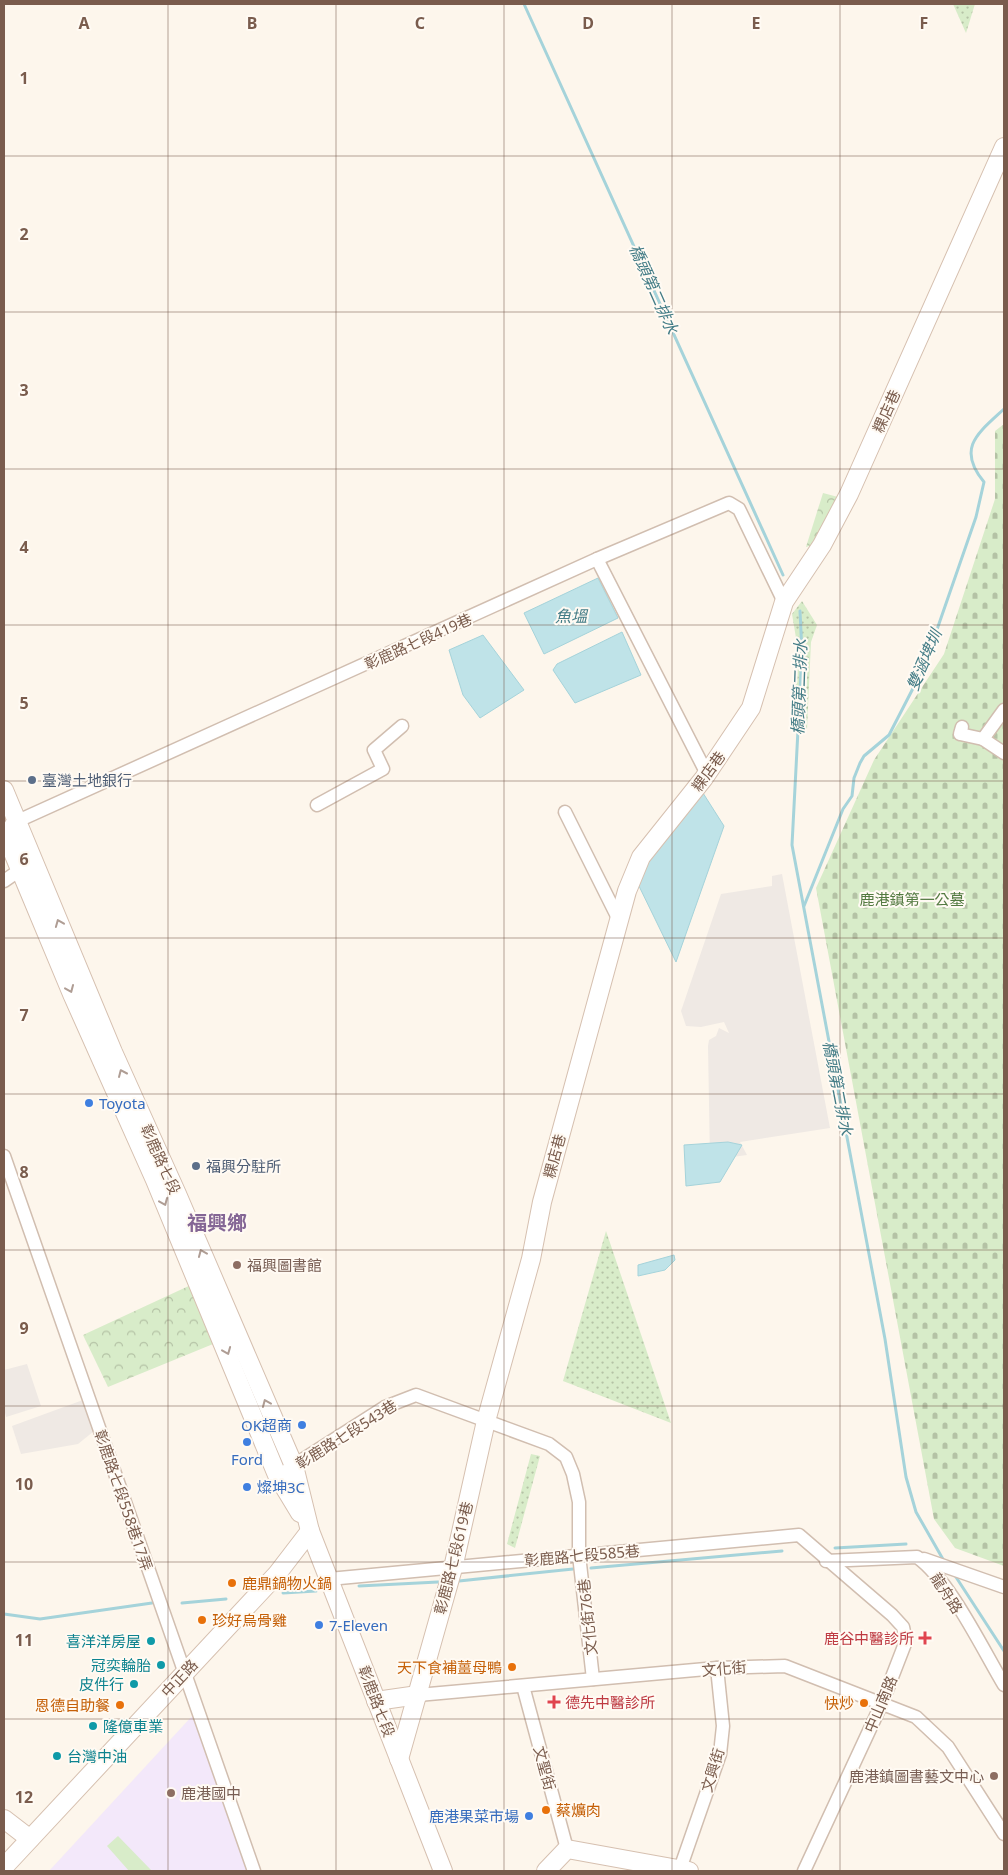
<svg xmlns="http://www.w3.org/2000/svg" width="1008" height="1875" viewBox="0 0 1008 1875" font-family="'Noto Sans','Noto Sans TC',sans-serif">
<defs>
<pattern id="grass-dots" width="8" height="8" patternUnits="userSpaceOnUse" patternTransform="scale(1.25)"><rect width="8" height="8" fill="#d8ecc9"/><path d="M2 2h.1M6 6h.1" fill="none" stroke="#b4c2a5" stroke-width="1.8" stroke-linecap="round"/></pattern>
<pattern id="forest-crowns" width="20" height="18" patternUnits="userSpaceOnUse" patternTransform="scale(1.25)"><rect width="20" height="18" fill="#d8ecc9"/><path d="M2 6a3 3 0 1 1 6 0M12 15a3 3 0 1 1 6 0" fill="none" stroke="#b4c2a5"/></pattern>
<pattern id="cemetery-stones" width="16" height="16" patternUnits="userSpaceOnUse" patternTransform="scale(1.25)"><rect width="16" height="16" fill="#d8ecc9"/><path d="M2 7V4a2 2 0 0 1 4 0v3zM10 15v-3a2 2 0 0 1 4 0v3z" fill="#b4c2a5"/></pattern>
</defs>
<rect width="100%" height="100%" fill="#fdf6ec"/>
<g fill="#efe9e4">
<polygon points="782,874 830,1128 740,1142 747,1155 710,1160 708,1046 709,1040 716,1036 719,1028 729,1033 724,1022 701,1027 686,1026 681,1011 721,894 772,886 772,876"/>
<polygon points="27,1364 41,1406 6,1417 4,1408 4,1370"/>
<polygon points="83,1400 94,1431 78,1444 21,1454 12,1426"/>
</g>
<polygon fill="#f3e8fa" points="194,1714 248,1871 49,1871"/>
<g fill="url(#grass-dots)">
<polygon points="953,4 975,4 966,33"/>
<polygon points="802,601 817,625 811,642 807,729 791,729 796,638 792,614"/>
<polygon points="606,1231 671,1423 563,1381"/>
<polygon points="531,1454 540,1456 515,1548 507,1544"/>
</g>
<g fill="url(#forest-crowns)">
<polygon points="823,493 838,497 815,544 806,547"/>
<polygon points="193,1284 218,1342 108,1387 83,1335"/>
</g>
<polygon fill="url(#cemetery-stones)" points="1004,424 1004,1566 955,1548 934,1519 816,888 874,760 944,654 995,499 995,431"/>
<polygon fill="#d8ecc9" points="118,1836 152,1871 129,1871 107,1846"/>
<g fill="#bfe3e8" stroke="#a5d3da">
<polygon points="598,578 618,618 544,654 524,613"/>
<polygon points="622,632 641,675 575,703 553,670 557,664"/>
<polygon points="483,635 524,690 480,718 463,695 449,650"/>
<polygon points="703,793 724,826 676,962 637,882 648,859"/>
<polygon points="728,1142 742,1145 720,1182 686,1186 684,1145"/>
<polygon points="674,1255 675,1260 665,1270 638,1276 638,1265"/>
</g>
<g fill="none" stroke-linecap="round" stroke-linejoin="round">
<g stroke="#a5d3da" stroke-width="3">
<polyline points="524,4 783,575"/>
<polyline points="800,611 802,653 792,845 885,1339 906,1477 916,1512 944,1561"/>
<path d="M 804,906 L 843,809 L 852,796 L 854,778 L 860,763 L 864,756 L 889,735 L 924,667 L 976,517 L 984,482 C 956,448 978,433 1004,409"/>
<polyline points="835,1548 906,1544"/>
<polyline points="591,1568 782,1551"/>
<polyline points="954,1574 1004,1651"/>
<polyline points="459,1581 573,1569"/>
<polyline points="359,1586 438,1582"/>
<polyline points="283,1593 316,1591"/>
<polyline points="182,1603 226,1599"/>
<polyline points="4,1614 40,1619 152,1603"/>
</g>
<g stroke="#d1beb0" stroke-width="15">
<g id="street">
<polyline points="597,559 707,774"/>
<polyline points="1004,710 983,739 1004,753"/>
<polyline points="960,734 962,727 960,734 983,739"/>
<polyline points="317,805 383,769 374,750 402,726"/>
<polyline points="565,812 618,918"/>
<polyline points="11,824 597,559 729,503 739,509 784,602"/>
<polyline points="4,881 27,865"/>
<polyline points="4,1156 254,1871"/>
<polyline points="288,1469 385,1407 416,1395 549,1444 566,1457 573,1474 579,1502 579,1555 593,1679"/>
<polyline points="924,1559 1004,1587"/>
<path d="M 826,1561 L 917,1557 C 949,1579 983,1650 1004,1685"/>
<polyline points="329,1579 799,1535 892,1615 903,1627 906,1641 882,1703 804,1871"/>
<polyline points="523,1686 567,1849"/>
<polyline points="418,1695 717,1668 785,1666 916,1717 948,1747 1004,1834"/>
<polyline points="680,1869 720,1754 723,1726 717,1668"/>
</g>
</g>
<g stroke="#d6c0b0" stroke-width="20">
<g id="secondary">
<polyline points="4,790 113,1052 177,1194 294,1466 310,1531 443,1871"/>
<polyline points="4,831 72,994 155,1180 277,1475 300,1513"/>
<polyline points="376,1701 418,1695"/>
<polyline points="399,1759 453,1568 486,1421 531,1259 542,1202 627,891 641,857 704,778 751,708 784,602 822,545 849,494 1004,147"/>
<polyline points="4,1819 30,1839"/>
<polyline points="4,1867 277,1574 310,1531"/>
<polyline points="546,1871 567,1849 689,1871"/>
</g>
</g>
<use href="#street" stroke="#fff" stroke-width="12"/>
<use href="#secondary" stroke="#fff" stroke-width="18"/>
</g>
<defs><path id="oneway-chevron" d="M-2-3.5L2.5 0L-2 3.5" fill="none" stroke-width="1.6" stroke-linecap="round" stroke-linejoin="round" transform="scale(1.25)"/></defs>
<g stroke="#af9d94">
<use href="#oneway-chevron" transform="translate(59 923) rotate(-112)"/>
<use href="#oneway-chevron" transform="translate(70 989) rotate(67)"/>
<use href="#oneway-chevron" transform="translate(122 1073) rotate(-114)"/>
<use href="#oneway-chevron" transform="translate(164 1202) rotate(67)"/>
<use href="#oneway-chevron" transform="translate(202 1253) rotate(-113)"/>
<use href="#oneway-chevron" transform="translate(227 1351) rotate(68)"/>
<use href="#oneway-chevron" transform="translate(266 1403) rotate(-113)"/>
</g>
<path fill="none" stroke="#7a5c4d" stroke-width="1" stroke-opacity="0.55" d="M 168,4 L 168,1871M 336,4 L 336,1871M 504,4 L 504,1871M 672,4 L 672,1871M 840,4 L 840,1871M 4,156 L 1004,156M 4,312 L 1004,312M 4,469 L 1004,469M 4,625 L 1004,625M 4,781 L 1004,781M 4,938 L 1004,938M 4,1094 L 1004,1094M 4,1250 L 1004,1250M 4,1406 L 1004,1406M 4,1562 L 1004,1562M 4,1719 L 1004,1719"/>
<g fill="#5c6f8a" stroke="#fffaf3" stroke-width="2">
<circle cx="32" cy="780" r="5"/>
<circle cx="196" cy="1166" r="5"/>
</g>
<g fill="#3f7fe0" stroke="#fffaf3" stroke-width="2">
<circle cx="89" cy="1103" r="5"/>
<circle cx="302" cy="1425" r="5"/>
<circle cx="247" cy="1442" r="5"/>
<circle cx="247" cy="1487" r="5"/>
<circle cx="319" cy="1625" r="5"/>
<circle cx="529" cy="1816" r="5"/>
</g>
<g fill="#8d6e63" stroke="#fffaf3" stroke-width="2">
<circle cx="237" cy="1265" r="5"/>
<circle cx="994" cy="1776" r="5"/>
<circle cx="171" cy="1793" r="5"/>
</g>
<g fill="#e8710a" stroke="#fffaf3" stroke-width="2">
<circle cx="232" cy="1583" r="5"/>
<circle cx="202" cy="1620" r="5"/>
<circle cx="512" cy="1667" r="5"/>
<circle cx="864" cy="1703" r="5"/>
<circle cx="120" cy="1705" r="5"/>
<circle cx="546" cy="1810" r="5"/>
</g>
<g fill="#e0444e" stroke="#fffaf3" stroke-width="2">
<path d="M922.5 1630.5h5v5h5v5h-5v5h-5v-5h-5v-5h5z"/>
<path d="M551.5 1694.5h5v5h5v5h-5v5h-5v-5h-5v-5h5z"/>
</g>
<g fill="#0f9aa8" stroke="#fffaf3" stroke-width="2">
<circle cx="151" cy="1641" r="5"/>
<circle cx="161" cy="1665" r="5"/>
<circle cx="134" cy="1684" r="5"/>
<circle cx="93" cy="1726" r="5"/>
<circle cx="57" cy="1756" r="5"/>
</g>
<g text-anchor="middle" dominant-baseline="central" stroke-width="4" stroke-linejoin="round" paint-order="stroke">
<g font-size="15" fill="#7a5c4d" stroke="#fffaf3">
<text transform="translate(886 411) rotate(-66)">粿店巷</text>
<text transform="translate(418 641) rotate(-24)">彰鹿路七段419巷</text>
<text transform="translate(708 771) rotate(-54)">粿店巷</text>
<text transform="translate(554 1156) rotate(-75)">粿店巷</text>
<text transform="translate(161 1159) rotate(66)">彰鹿路七段</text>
<text transform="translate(346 1434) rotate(-32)">彰鹿路七段543巷</text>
<text transform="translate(124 1500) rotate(71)">彰鹿路七段558巷17弄</text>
<text transform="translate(582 1555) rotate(-5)">彰鹿路七段585巷</text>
<text transform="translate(453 1558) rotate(-76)">彰鹿路七段619巷</text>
<text transform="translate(947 1593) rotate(57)">龍舟路</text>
<text transform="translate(587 1617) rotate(-96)">文化街76巷</text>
<text transform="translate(724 1668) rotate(-5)">文化街</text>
<text transform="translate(179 1678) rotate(-47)">中正路</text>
<text transform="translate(377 1701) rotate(69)">彰鹿路七段</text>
<text transform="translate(880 1704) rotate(-67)">中山南路</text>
<text transform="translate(545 1768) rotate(75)">文聖街</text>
<text transform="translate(712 1770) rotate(-73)">文興街</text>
</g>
<g font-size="15" fill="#4e5e75" stroke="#fffaf3" text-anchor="start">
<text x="42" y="780">臺灣土地銀行</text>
<text x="206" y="1166">福興分駐所</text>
</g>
<g font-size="15" fill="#537a41" stroke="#fffaf3">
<text x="912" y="899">鹿港鎮第一公墓</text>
</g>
<g font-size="15" fill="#366cbe" stroke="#fffaf3" text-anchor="start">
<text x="99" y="1103">Toyota</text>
<text x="292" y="1425" text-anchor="end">OK超商</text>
<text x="247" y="1459" text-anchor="middle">Ford</text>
<text x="257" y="1487">燦坤3C</text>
<text x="329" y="1625">7-Eleven</text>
<text x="519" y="1816" text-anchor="end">鹿港果菜市場</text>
</g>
<g font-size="15" fill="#785e54" stroke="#fffaf3" text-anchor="start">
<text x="247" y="1265">福興圖書館</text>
<text x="984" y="1776" text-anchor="end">鹿港鎮圖書藝文中心</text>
<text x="181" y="1793">鹿港國中</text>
</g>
<g font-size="15" fill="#c56008" stroke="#fffaf3" text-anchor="start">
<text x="242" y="1583">鹿鼎鍋物火鍋</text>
<text x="212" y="1620">珍好烏骨雞</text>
<text x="502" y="1667" text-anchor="end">天下食補薑母鴨</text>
<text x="854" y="1703" text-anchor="end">快炒</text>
<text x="110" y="1705" text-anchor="end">恩德自助餐</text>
<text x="556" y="1810">蔡爌肉</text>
</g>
<g font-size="15" fill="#be3a42" stroke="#fffaf3" text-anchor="end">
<text x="914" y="1638">鹿谷中醫診所</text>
<text x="565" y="1702" text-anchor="start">德先中醫診所</text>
</g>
<g font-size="15" fill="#0d838f" stroke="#fffaf3" text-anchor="end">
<text x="141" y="1641">喜洋洋房屋</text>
<text x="151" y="1665">冠奕輪胎</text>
<text x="124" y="1684">皮件行</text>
<text x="103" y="1726" text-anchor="start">隆億車業</text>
<text x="67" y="1756" text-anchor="start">台灣中油</text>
</g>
<g font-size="16" font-style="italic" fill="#437c86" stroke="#fffaf3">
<text transform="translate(654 289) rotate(66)">橋頭第二排水</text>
<text x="571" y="616">魚塭</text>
<text transform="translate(924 660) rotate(-67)">雙涵埤圳</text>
<text transform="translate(799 687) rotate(-88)">橋頭第二排水</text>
<text transform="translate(838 1088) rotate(79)">橋頭第二排水</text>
</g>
<g font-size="20" font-weight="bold" fill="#846695" stroke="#fffaf3">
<text x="217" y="1222">福興鄉</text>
</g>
</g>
<g font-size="16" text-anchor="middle" font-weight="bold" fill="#7a5c4d" stroke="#fffaf3" stroke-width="4" stroke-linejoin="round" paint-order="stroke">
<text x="84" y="29">A</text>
<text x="252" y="29">B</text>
<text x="420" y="29">C</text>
<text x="588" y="29">D</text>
<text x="756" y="29">E</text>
<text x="924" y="29">F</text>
<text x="24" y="84">1</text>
<text x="24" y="240">2</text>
<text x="24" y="396">3</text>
<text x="24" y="553">4</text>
<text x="24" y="709">5</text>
<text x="24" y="865">6</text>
<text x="24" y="1021">7</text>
<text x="24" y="1178">8</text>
<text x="24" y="1334">9</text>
<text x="24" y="1490">10</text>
<text x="24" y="1646">11</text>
<text x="24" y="1803">12</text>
</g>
<rect width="1008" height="1875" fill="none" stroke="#7a5c4d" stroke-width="10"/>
</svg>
